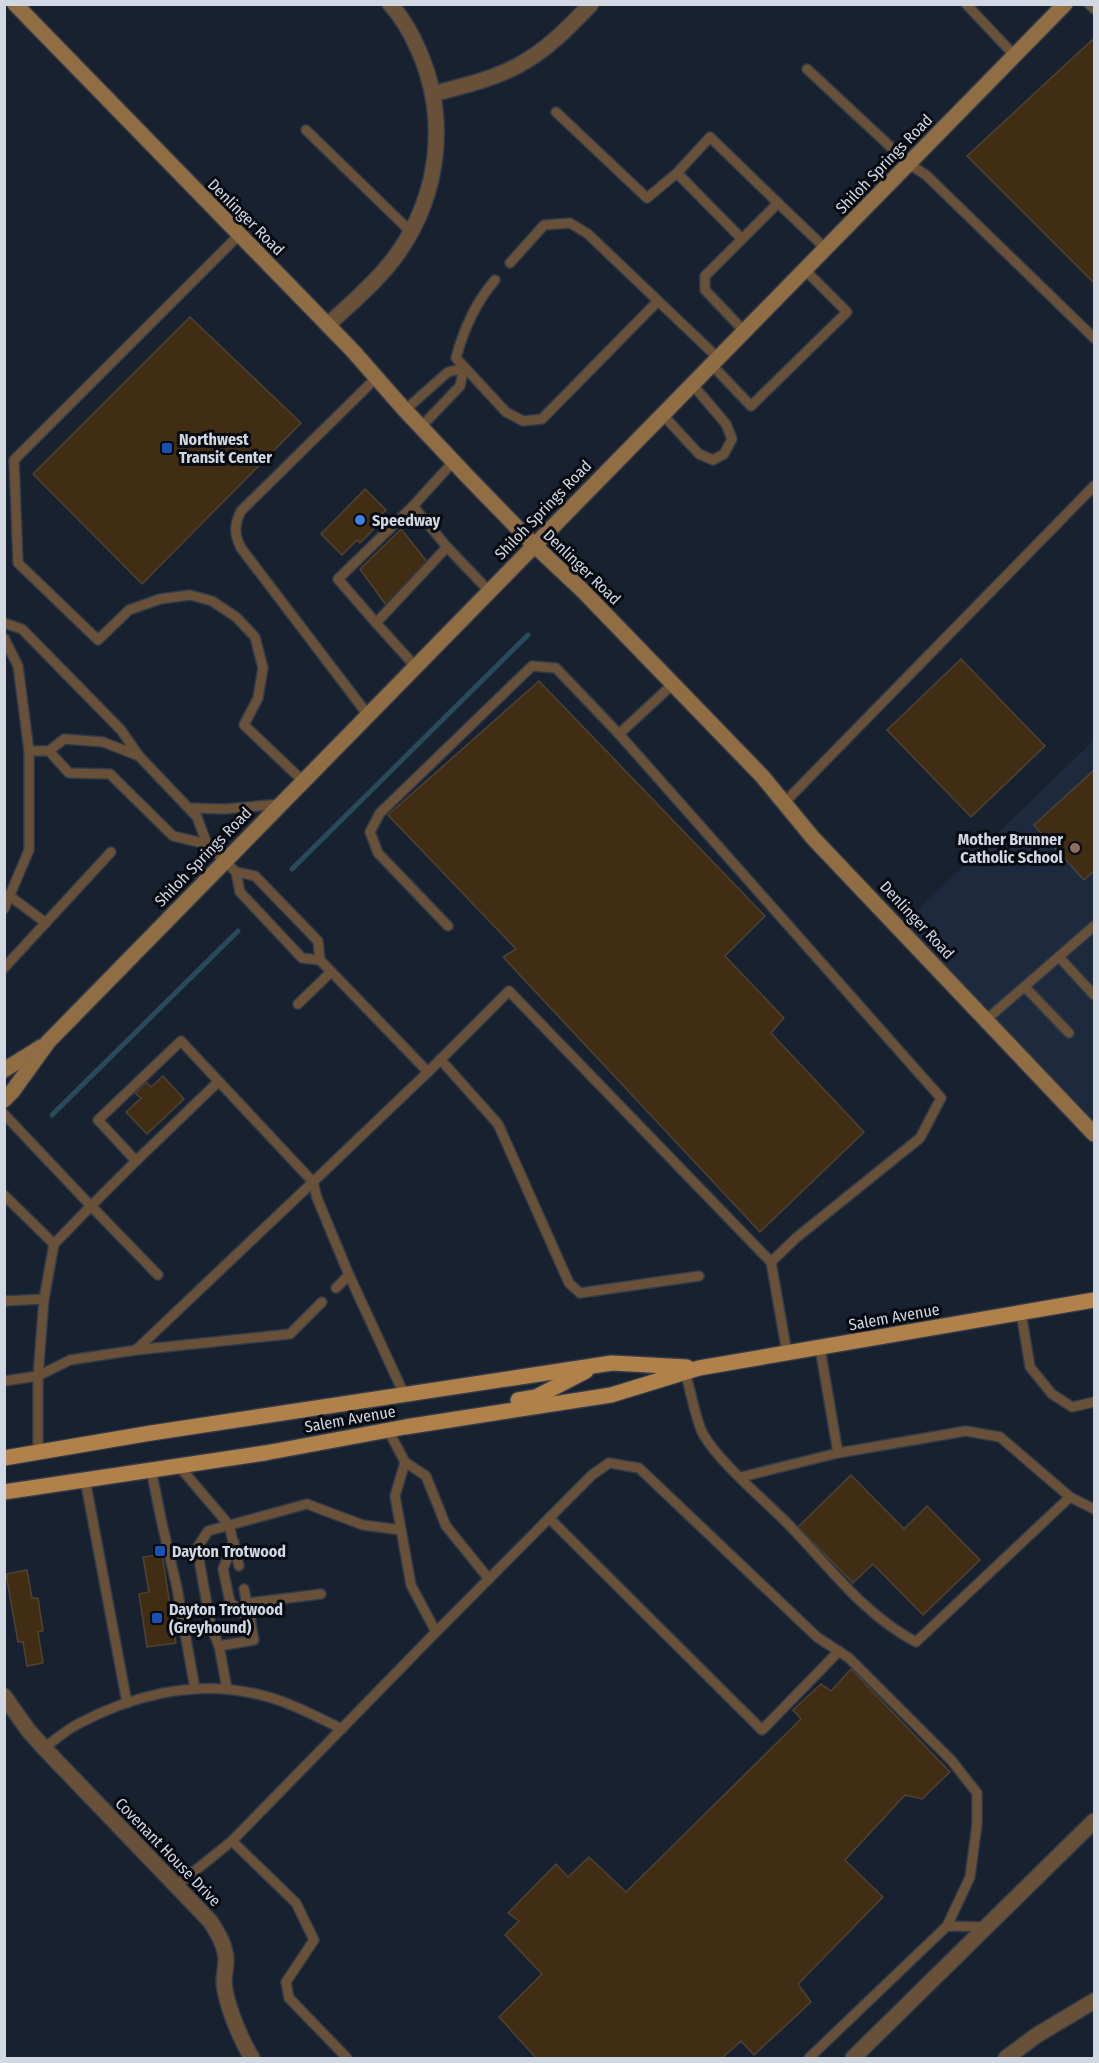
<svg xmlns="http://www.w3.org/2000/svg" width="1099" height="2063" viewBox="0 0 1099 2063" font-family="'Fira Sans Condensed',sans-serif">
<rect width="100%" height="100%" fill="#17212f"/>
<polygon fill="#1d2a3d" points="1094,740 1094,1134 900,927"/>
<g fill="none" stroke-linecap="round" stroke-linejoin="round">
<g stroke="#2a4a5c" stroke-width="5">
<polyline points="292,869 528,635"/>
<polyline points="52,1115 238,931"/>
</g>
</g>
<g fill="#402d13" stroke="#4f4333" stroke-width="1.5">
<polygon points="1092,40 1094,42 1094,283 967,156"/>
<polygon points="190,317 301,423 142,584 33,474"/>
<polygon points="365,489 386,510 382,514 385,518 360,543 357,540 342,555 321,534"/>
<polygon points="401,529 428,563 386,605 360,569"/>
<polygon points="961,659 1045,746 971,817 887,730"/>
<polygon points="539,681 765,916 725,956 784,1018 771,1033 864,1132 760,1232 503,957 516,949 388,815"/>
<polygon points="1094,770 1094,871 1084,880 1034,825"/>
<polygon points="163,1076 184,1099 147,1134 126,1112 141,1098 135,1093 146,1082 151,1087"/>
<polygon points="851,1475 904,1529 927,1506 980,1560 923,1615 873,1564 853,1583 798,1527"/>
<polygon points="162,1554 176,1643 147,1647 139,1594 149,1592 143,1557"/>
<polygon points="27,1570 32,1598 38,1598 43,1631 38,1632 43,1663 27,1666 23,1642 18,1642 6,1574"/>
<polygon points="851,1669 950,1772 922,1799 905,1795 845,1860 883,1897 798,1984 811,2002 754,2055 741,2041 722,2058 536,2058 499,2017 542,1974 505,1935 519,1921 508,1913 556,1864 568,1877 589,1857 626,1892 801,1719 793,1710 821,1684 831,1691"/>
</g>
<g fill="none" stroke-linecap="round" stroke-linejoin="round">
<g stroke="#313b48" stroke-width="12">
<g id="lane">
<polyline points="966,4 1015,56"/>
<polyline points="1089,4 1094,9"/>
<polyline points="807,69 909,164 926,175 1094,338"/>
<polyline points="556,112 647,198 677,173 742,239"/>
<polyline points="306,130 411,232"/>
<polyline points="677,173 710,137 778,203"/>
<polyline points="239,235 14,460 18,563 98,640 129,610 160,599 190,595 212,601 236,617 255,637 263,668 258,698 244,725 303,781"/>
<polyline points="510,263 544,225 570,223 588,234 718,358"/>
<path d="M 495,280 C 475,303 464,328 456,358 L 506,412 L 523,421 L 542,419 L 658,301"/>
<polyline points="744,331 705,290 705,276 778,203 826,249"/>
<polyline points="711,364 751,406 847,312 805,270"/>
<polyline points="405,410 448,372 464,368"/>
<polyline points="662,414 699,454 713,460 724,454 732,439 726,424 692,384"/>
<polyline points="421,427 460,386 464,368"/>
<polyline points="447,547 413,506 453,462"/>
<polyline points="4,623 22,629 121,730 139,756"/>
<polyline points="376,623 338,579 413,506"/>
<polyline points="4,638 18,666 29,751 29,850 4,909"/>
<polyline points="415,666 376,623 447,547 489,591"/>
<path d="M 368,715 L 241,548 C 234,534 234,525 241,511 L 376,378"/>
<polyline points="619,734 941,1098 920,1138 796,1238 771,1262 787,1353"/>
<polyline points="29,751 49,751 64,739 103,742 139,756 197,817 207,844 236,872 240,892 302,958 320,960 318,941 255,876 236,872"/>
<polyline points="49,751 69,773 110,774 173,836 207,844"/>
<polyline points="784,803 1094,486"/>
<polyline points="189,808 224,809 281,804"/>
<polyline points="11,897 46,923"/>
<polyline points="448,926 378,853 370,832 380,813 532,666 556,668 619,734 673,684"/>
<polyline points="1059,957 1094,995"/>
<polyline points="320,960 428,1072 313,1182 317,1198 349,1275 404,1394"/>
<polyline points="4,968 111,852"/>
<polyline points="1025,987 1069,1033"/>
<polyline points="298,1004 331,972"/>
<polyline points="986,1020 1094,926"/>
<polyline points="440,1059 498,1124 569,1283 580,1293 699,1276"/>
<polyline points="428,1072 509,991 771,1262"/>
<polyline points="4,1114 91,1206 136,1161 98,1120 181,1041 313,1182 136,1350"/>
<polyline points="136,1161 218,1082"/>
<polyline points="4,1195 54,1244 91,1206 158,1275"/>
<polyline points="336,1288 349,1275"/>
<polyline points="44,1299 54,1244"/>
<polyline points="4,1301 44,1299 38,1376 4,1381"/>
<polyline points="1021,1312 1030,1367 1052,1394 1072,1407 1094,1402"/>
<polyline points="820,1348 838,1453"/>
<path d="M 685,1372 C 690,1388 696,1421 703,1434 C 719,1462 761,1497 785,1521 C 828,1564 861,1613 916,1642 L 1070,1497 L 1000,1437 L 966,1431 L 838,1453 L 741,1477"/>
<polyline points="388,1430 405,1462 426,1476 446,1526 489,1579"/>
<polyline points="38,1452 38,1376 70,1360 136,1350 290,1334 322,1302"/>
<polyline points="405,1462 395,1496 411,1585 436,1632"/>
<polyline points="178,1465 229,1525 239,1566"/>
<polyline points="151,1469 161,1519 177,1588 195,1689"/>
<polyline points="85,1479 127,1703"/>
<polyline points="1070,1497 1094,1509"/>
<polyline points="549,1518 762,1730 839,1651"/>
<polyline points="234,1542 223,1569 230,1602 251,1621"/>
<polyline points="248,1603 321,1594"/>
<polyline points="219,1646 254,1640 244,1589"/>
<polyline points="227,1689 219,1646 211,1627 197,1548 208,1531 307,1504 363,1525 401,1530"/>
<path d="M 44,1748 C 55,1740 66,1730 78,1724 C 130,1696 193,1680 252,1693 C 284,1699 313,1715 342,1729"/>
<polyline points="176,1886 232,1841"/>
<polyline points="347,2058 289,1998 286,1982 314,1940 296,1903 232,1841 436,1632 592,1475 609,1463 639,1468 817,1637 849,1658 952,1761 977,1793 977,1824 970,1877 947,1926"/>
<polyline points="809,2058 947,1926 987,1927"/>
</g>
</g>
<g stroke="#313b48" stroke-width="18">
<g id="street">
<path d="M 433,94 C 461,86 491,80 517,66 C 546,51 568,28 591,4"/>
<path d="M 328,325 C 352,302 379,280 398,253 C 440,193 448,118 419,51 C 412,35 403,18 390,4"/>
<path d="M 4,1696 L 28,1730 L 44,1748 L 210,1921 C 217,1932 226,1946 226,1960 C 226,1967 224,1975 224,1983 C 226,2005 241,2040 252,2058"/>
<polyline points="853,2058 1094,1821"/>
<polyline points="1006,2058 1037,2035 1094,2001"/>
</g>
</g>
<g stroke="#313b48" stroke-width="18">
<g id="secondary">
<polyline points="15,4 353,351 403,408 468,477 534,545 582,590 762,776 813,838 1094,1134"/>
<polyline points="4,1070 41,1047"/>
<polyline points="4,1100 12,1092 48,1042 1065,4"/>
</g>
</g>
<g stroke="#313b48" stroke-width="18">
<g id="primary">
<polyline points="518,1400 536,1397 586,1371"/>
<polyline points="4,1458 151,1433 612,1363 687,1367"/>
<polyline points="4,1492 265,1453 405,1427 611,1395 699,1368 1094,1300"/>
</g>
</g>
<use href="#lane" stroke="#685138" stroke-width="9"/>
<use href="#street" stroke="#685138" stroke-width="15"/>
<use href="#secondary" stroke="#916d43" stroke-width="15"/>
<use href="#primary" stroke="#b0814b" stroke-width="15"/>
</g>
<g fill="#1a4fb4" stroke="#070a11" stroke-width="2">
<rect x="161" y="442" width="12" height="12" rx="3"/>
<rect x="154" y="1545" width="12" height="12" rx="3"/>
<rect x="151" y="1612" width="12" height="12" rx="3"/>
</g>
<circle fill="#3f7fe0" stroke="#070a11" stroke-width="2" cx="360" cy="520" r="6"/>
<circle fill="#8d6e63" stroke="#070a11" stroke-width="2" cx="1075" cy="848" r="6"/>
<g text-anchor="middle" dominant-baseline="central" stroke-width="6" stroke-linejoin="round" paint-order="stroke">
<g font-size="16" fill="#d1d8e1" stroke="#070a11">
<text transform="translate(884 164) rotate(-46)">Shiloh Springs Road</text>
<text transform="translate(246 217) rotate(45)">Denlinger Road</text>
<text transform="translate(543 510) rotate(-46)">Shiloh Springs Road</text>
<text transform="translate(582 567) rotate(44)">Denlinger Road</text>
<text transform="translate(203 857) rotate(-46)">Shiloh Springs Road</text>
<text transform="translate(917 920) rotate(47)">Denlinger Road</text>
<text transform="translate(894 1317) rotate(-10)">Salem Avenue</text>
<text transform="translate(350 1419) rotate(-10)">Salem Avenue</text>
<text transform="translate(168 1852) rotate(46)">Covenant House Drive</text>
</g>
<g font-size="16" font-weight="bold" fill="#d1d8e1" stroke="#070a11" text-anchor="start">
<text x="179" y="439">Northwest<tspan x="179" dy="18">Transit Center</tspan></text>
<text x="372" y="520">Speedway</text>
<text x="1063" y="839" text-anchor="end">Mother Brunner<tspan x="1063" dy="18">Catholic School</tspan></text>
<text x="172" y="1551">Dayton Trotwood</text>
<text x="169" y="1609">Dayton Trotwood<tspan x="169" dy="18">(Greyhound)</tspan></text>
</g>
</g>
<rect width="1099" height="2063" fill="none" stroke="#d1d8e1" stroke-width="12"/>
</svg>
